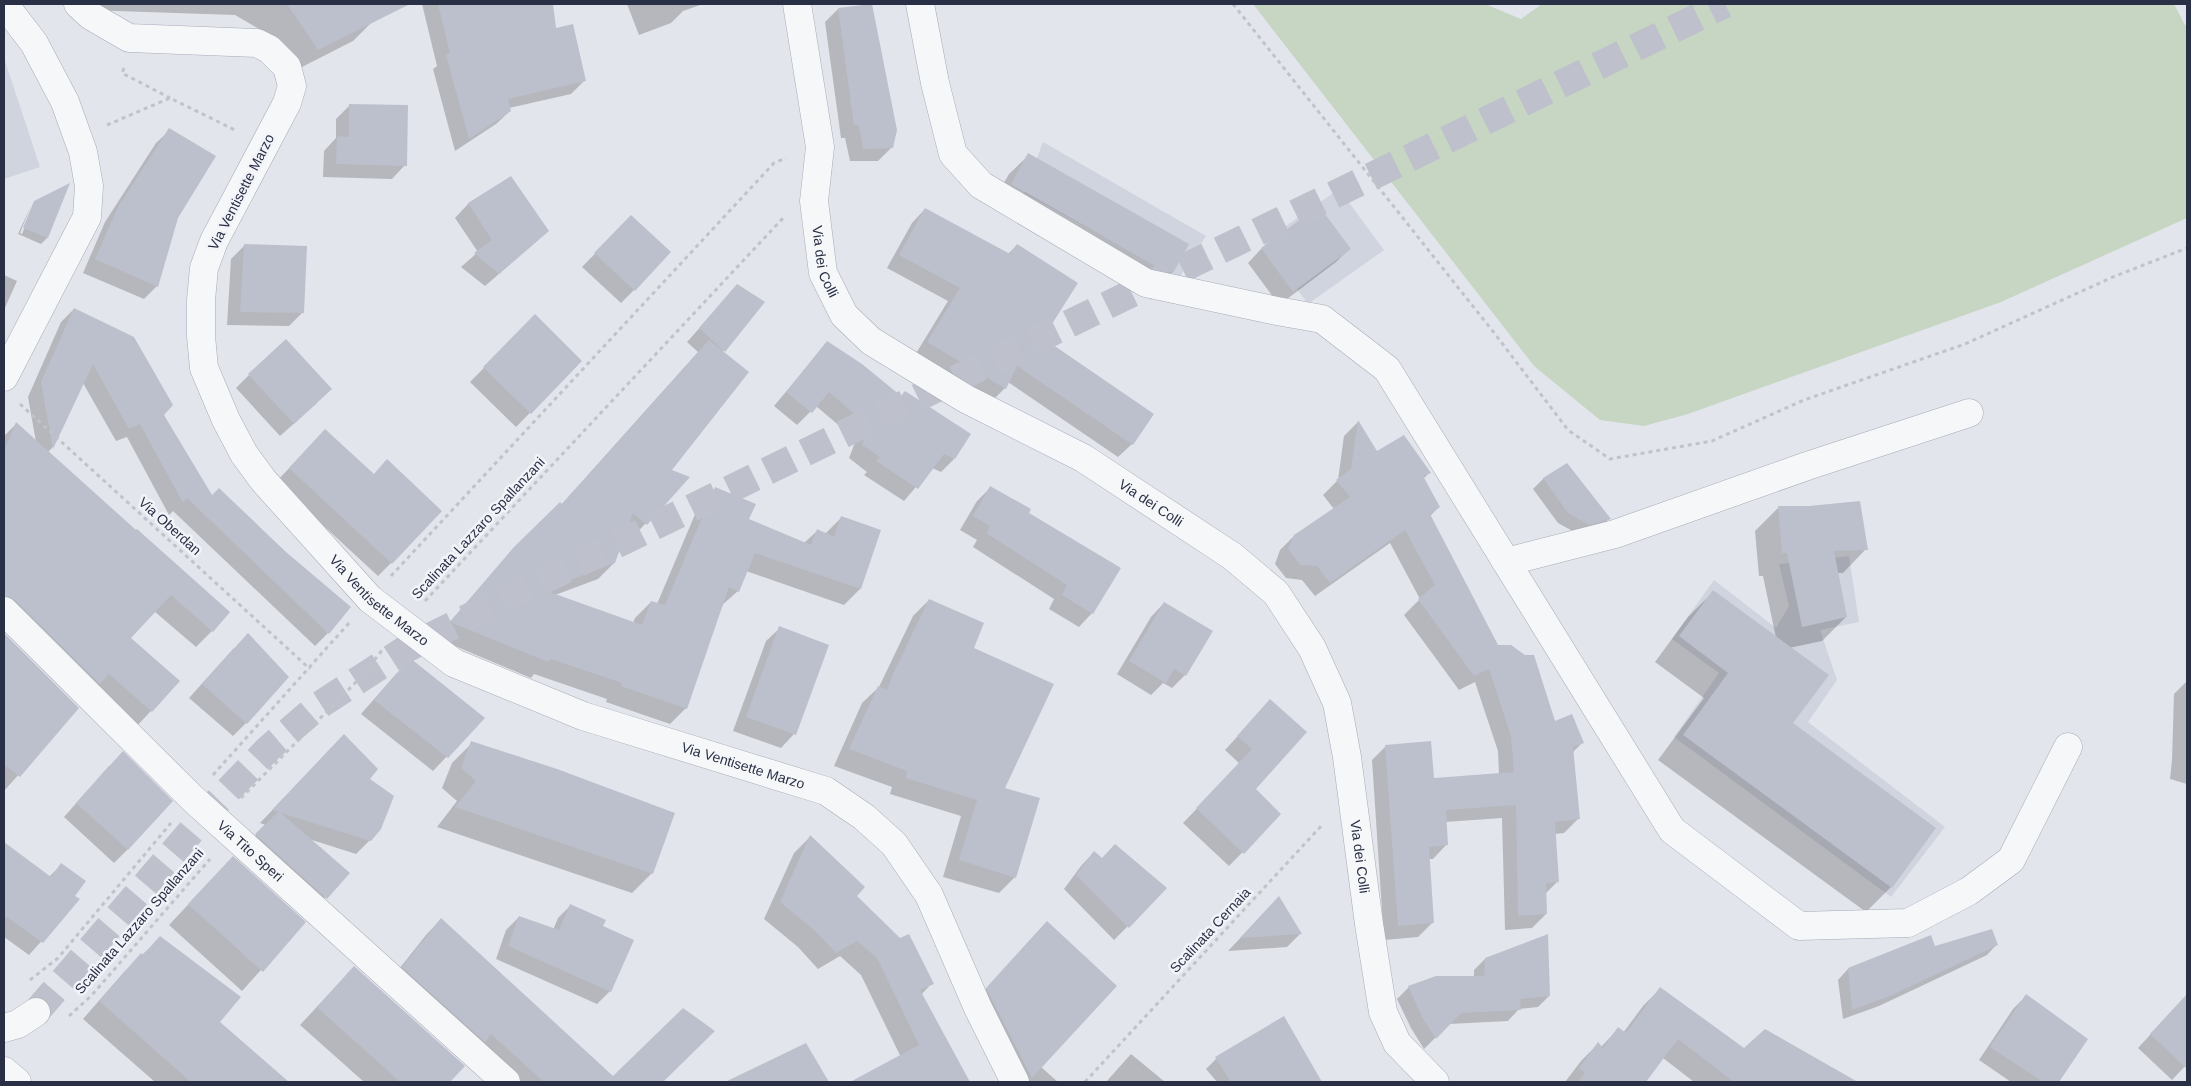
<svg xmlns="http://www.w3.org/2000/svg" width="2191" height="1086" viewBox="0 0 2191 1086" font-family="Arial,sans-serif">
<rect width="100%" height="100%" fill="#e3e5ec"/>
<g fill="#d0d4de">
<polygon points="4,58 40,167 4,179"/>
<polygon points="1043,142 1206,236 1179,278 1024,193"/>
<polygon points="1339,189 1384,250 1308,304 1263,242"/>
<polygon points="1849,556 1859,622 1820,630 1837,680 1808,722 1945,827 1891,897 1674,737 1719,673 1672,639 1714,580 1776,628 1789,606 1779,564"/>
</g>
<polygon fill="#c6d6c3" points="1253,4 1485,4 1521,19 1542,4 2174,4 2185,25 2187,25 2187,218 2001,302 1688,414 1644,426 1600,420 1534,366"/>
<g fill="#0003">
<polygon points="87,4 363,4 373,21 353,41 298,69 278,40 235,15 87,10"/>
<polygon points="422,4 500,4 508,40 585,80 571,94 509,108 510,111 496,124 455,151 433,69 437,66"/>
<polygon points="627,4 703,4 683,11 671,23 639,35"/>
<polygon points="838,9 892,147 878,161 850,161 845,138 841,138 825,22"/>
<polygon points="350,105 405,165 392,179 323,177 324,151 336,138 336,119"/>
<polygon points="170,130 177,217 157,286 144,299 83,273 105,222 156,143"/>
<polygon points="1029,155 1172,272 1152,292 992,204 1009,174"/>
<polygon points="510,177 548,231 485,286 461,267 478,252 455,218 468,204"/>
<polygon points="67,186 47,238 41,244 18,234 31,206 20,233 22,234 35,202"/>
<polygon points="1319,207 1349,249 1336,262 1279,305 1248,263 1261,249"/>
<polygon points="925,209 1008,254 1017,245 1042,339 1152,414 1132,444 1118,457 1008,382 1005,388 992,401 915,355 948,301 887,268 912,223"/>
<polygon points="631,217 634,290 621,303 582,267"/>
<polygon points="244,246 303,312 289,326 227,325 231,259"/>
<polygon points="4,275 17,281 4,310"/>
<polygon points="738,285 764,302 722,352 670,470 688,478 630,540 624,535 614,563 598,579 555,595 633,623 635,618 651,602 657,604 699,505 715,489 747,520 804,543 817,531 825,534 841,518 880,531 860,589 844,605 746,571 738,591 721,606 686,708 670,724 606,702 607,699 534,674 531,678 436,638 499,565 561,505 698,352 687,342"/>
<polygon points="74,309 163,415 212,497 328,633 315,646 173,511 169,515 127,437 116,441 83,383 52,448 48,452 212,631 196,647 154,611 129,638 178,682 135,728 4,621 4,436 16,424 36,442 28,397 61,322"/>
<polygon points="535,316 581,361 516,427 470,382"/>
<polygon points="827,343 954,459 941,472 932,468 904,501 864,475 867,472 849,458 856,440 816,406 797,425 774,406"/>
<polygon points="249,375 317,403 280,436 236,388"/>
<polygon points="1358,422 1376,452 1429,473 1423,479 1439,507 1430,516 1498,646 1554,723 1582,743 1572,753 1578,819 1564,833 1554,834 1558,881 1545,894 1546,914 1532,928 1505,930 1502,818 1445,822 1447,844 1433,859 1428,859 1432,923 1418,937 1384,940 1372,760 1386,746 1433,779 1499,774 1498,751 1475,682 1459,690 1404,615 1420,599 1390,543 1315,596 1302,580 1286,578 1275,564 1280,550 1294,536 1334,509 1323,495 1338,480 1344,436"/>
<polygon points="312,444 373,475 391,563 378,576 276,482"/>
<polygon points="1567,465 1609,519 1599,529 1578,534 1558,523 1533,489 1543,479"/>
<polygon points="990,488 1027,513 1092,613 1079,627 1049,609 1054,599 973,547 977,540 960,530 977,501"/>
<polygon points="1779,507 1866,549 1843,573 1838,573 1846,617 1822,641 1789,648 1792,723 1891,887 1866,912 1658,760 1704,698 1655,662 1688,617 1713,592 1776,638 1763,576 1759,576 1755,531"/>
<polygon points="929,600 1003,789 1015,877 999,893 943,877 961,816 890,794 892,787 834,766 862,703 879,687 913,616"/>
<polygon points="1164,603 1185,675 1172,688 1163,683 1151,695 1117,674 1151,617"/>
<polygon points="780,628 794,734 781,748 733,731 766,641"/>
<polygon points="4,635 78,708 4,791"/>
<polygon points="234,648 246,723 233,736 189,698"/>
<polygon points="397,673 483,718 433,771 361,714"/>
<polygon points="2186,682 2187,682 2187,784 2170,779 2172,760 2174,694"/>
<polygon points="1270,701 1254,789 1280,814 1229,866 1183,823 1240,764 1225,750"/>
<polygon points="472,743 652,873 632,893 437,827 457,801 442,788 452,763"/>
<polygon points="331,749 370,840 356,854 309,839 348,873 312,911 243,848 266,825 260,823"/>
<polygon points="109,766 128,849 114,863 64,817"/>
<polygon points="810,837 856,896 932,983 921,995 937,1071 913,1082 861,975 840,956 818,969 798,947 764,919 794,853"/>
<polygon points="13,850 49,877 61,865 74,896 78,900 29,955 4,937 4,859"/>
<polygon points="1094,852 1102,859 1165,889 1114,940 1064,889 1081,866"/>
<polygon points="213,878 304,922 242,991 169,925"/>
<polygon points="570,906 601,927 610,991 597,1004 496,959 506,930 519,917 553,930 558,918"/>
<polygon points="1266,911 1301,933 1287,947 1228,951"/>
<polygon points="441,919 613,1078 713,1031 661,1082 512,1082 388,983 426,935"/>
<polygon points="1047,923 1041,1067 1058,1082 1009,1082 970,1006"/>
<polygon points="160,938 218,1022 287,1082 155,1082 83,1019 124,972"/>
<polygon points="1997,944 1987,955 1879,1006 1843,1019 1838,980 1848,969 1934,948"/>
<polygon points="1485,959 1549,996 1538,1007 1519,1009 1508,1021 1449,1024 1424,1049 1411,1028 1397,999 1409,987 1436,977 1474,977 1474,970"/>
<polygon points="354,967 463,1066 448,1082 364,1082 300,1025"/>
<polygon points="1660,989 1744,1049 1766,1030 1856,1082 1694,1082 1663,1058 1645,1082 1565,1082 1581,1061 1598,1044 1601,1047 1618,1029 1623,1033 1643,1006"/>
<polygon points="2187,995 2187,1064 2172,1080 2138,1048"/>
<polygon points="2026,996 2087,1039 2057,1082 2011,1082 1979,1060 2013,1009"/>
<polygon points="1283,1018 1321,1082 1217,1082 1206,1069 1219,1056"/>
<polygon points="806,1045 827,1082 739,1082 750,1072"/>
<polygon points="1131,1054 1165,1082 1106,1082"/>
</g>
<g fill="#bcc0cc">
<polygon points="287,4 410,4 318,50"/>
<polygon points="438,4 553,4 556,28 573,24 586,81 508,99 511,111 469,139 446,55 450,53"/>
<polygon points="872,4 897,130 893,148 863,149 859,125 854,125 838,8"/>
<polygon points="349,104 408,105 407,166 336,164 337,136 349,137"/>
<polygon points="169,128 216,156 178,218 158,287 95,259 118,207"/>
<polygon points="1028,153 1189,244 1173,273 1164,271 1011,184"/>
<polygon points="511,176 549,231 499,274 474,253 492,240 468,203"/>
<polygon points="70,183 48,238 23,228 34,201"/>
<polygon points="1319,206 1351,249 1293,292 1261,248"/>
<polygon points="925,208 1010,254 1017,244 1078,283 1043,338 1154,414 1133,445 1017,366 1006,389 927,342 960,288 899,255"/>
<polygon points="631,215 671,252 635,291 594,253"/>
<polygon points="244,244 307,246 304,313 240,312"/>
<polygon points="737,284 765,302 725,352 699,328"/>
<polygon points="74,308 134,337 173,405 164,415 212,495 219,488 286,552 351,607 329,634 187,498 183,503 140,424 129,429 93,364 53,449 41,382"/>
<polygon points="535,314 582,361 531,414 483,367"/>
<polygon points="286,339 332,389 294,424 248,374"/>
<polygon points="709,340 749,372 672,470 690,477 647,525 633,513 615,563 544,590 642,625 651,601 665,605 715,487 756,504 749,519 811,545 817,529 834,537 841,516 881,530 861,589 755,553 739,592 729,587 687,709 621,686 622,683 551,659 548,662 450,622 514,547 560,502 562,504"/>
<polygon points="827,341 862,364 901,396 905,391 971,434 955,459 944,454 918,489 876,461 880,457 862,445 868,426 829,392 812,413 786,392"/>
<polygon points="1358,420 1377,451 1404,435 1431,473 1423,476 1440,507 1430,514 1498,645 1511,645 1525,655 1534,655 1555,721 1572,714 1584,743 1573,747 1580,819 1555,822 1559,882 1546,883 1547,914 1518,916 1516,805 1446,810 1448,845 1429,847 1434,923 1398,926 1385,745 1431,741 1434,778 1514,772 1511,736 1489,669 1474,676 1418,599 1435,585 1405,530 1330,583 1317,566 1300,565 1288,549 1294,535 1350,497 1336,480 1351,469"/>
<polygon points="16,422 136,530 137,529 230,612 213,632 171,595 131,638 180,681 152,712 109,674 100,684 15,600 4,596 4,451"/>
<polygon points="325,429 374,474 387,459 442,511 392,564 289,468"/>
<polygon points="1567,463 1611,519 1589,525 1568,513 1543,478"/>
<polygon points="990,486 1031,509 1029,513 1121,568 1093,614 1062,595 1067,585 986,533 990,526 973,516"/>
<polygon points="1860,501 1868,550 1834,551 1847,617 1802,627 1787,553 1782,553 1778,506 1809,506"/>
<polygon points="1713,590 1829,675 1793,723 1936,828 1892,888 1683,735 1728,673 1679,636"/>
<polygon points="929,599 984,623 974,648 1054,684 1005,788 1040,798 1016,878 959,860 977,800 906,778 907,771 849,749 878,686 887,690 893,674"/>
<polygon points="1164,602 1213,631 1186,676 1174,669 1166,683 1129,661"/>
<polygon points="779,626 829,645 796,735 746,717"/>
<polygon points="4,633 79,708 20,777 4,764"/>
<polygon points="248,633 289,677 247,724 202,684"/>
<polygon points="410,658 485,718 448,758 374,700"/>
<polygon points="1270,699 1307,732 1256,789 1281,814 1244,854 1196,808 1252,749 1237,736"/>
<polygon points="344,734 378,769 370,779 394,796 381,829 371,841 281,813 350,873 327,899 255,834 278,812 272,810"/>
<polygon points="471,741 557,769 675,813 653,874 455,807 476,781 461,768"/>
<polygon points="123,751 173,801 128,850 76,803"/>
<polygon points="810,835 865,887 857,896 900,938 909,934 934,984 920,990 970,1082 850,1082 919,1045 877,958 857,941 836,953 814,930 780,902"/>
<polygon points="4,842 51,877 61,863 86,881 75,896 80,899 43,943 4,915"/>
<polygon points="1115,844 1167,888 1129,928 1076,875 1094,851 1102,858"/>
<polygon points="233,856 306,922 263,972 188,904"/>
<polygon points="1279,896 1302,934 1240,938"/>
<polygon points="570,904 606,920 603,926 634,940 611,992 508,946 519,916 559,930"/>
<polygon points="441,918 613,1076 683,1008 715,1031 663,1082 544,1082 491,1034 485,1042 402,967"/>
<polygon points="1047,921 1117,986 1032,1078 986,988"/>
<polygon points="1992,929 1998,945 1890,996 1852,1010 1848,968 1931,935 1935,946"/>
<polygon points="1548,934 1550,996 1520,999 1521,1010 1461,1013 1436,1039 1422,1017 1408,986 1436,976 1484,976 1485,958"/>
<polygon points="160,936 241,997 220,1022 289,1082 191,1082 99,1001 141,953 143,955"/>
<polygon points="354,966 465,1066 450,1082 400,1082 317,1007"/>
<polygon points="1660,987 1744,1048 1765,1029 1858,1082 1734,1082 1678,1039 1646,1082 1578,1082 1585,1073 1579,1068 1598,1042 1603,1048 1618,1027 1626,1033"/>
<polygon points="2026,994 2088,1039 2059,1082 2043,1082 1990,1047"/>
<polygon points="2187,994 2187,1069 2150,1034"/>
<polygon points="1284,1016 1322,1082 1231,1082 1215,1057"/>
<polygon points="806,1043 829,1082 725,1082"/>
</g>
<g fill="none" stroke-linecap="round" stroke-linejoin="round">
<polyline stroke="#bec1cb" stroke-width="28" stroke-dasharray="28 14" stroke-linecap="butt" points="36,1012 213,806 268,749 318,706 406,649 515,594 1725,4"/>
<g stroke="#a7abb7" stroke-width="29">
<g id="minor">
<polyline points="4,4 34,43 65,102 83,152 89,186 87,217 4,377"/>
<path id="s1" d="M 78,4 L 91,16 L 129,38 L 257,43 L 269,49 L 287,67 L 292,86 L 287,103 L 214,241 L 204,268 L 201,300 L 201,336 L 204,368 L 226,420 L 244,454 L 263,480 L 370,599 L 454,663 L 583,716 L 826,791 L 864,817 L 894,844 L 929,895 L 978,1008 L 1015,1082"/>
<path id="s2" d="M 797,4 L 820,147 L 814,201 L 823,273 L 844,315 L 871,341 L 966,399 L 1083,458 L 1232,556 L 1276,593 L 1312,648 L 1337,703 L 1347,757 L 1369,924 L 1383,1012 L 1397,1043 L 1435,1082"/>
<polyline points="920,4 935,83 953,154 981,185 1146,283 1277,311 1322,319 1387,369 1672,830 1799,926 1908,923 1969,891 2011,860 2068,747"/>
<polyline points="1506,562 1615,534 1807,466 1969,413"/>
<path id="s3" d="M 4,611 L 192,798 L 506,1082"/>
<polyline points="4,1028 18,1024 36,1012"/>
<polyline points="4,1071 17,1082"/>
</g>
</g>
<g stroke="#c1c3ca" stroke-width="3" stroke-dasharray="4 4" stroke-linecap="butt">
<polyline points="1233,4 1495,334 1568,430 1610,459 1712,441 1804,400 1965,344 2113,277 2187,248"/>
<polyline points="124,68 122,73 170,98"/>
<polyline points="107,125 170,98 237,131"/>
<polyline points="20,404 310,669"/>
<polyline points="391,576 774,163 786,158"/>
<polyline points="425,601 784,217"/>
<polyline points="213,775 349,623"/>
<polyline points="241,798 360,678 383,649"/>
<polyline points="30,980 58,958 171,823"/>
<polyline points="69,1016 92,995 210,859"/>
<polyline points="1085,1082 1323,824"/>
</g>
<use href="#minor" stroke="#f6f7f9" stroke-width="28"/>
</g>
<g text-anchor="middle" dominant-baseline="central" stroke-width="5" stroke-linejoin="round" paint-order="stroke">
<g font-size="14" fill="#293045" stroke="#f3f4f9">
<text transform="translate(241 192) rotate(-63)">Via Ventisette Marzo</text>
<text stroke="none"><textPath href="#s2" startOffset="261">Via dei Colli</textPath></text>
<text stroke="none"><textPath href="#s2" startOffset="680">Via dei Colli</textPath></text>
<text transform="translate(170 526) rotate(42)">Via Oberdan</text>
<text transform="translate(478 528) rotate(-47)">Scalinata Lazzaro Spallanzani</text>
<text stroke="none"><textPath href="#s1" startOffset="846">Via Ventisette Marzo</textPath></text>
<text stroke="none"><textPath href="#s1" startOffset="1251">Via Ventisette Marzo</textPath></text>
<text stroke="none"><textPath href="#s3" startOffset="344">Via Tito Speri</textPath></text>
<text stroke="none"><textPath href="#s2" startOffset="1116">Via dei Colli</textPath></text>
<text transform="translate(139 921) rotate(-49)">Scalinata Lazzaro Spallanzani</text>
<text transform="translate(1210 930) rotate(-47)">Scalinata Cernaia</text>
</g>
</g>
<rect width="2191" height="1086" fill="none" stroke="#293045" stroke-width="10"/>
</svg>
